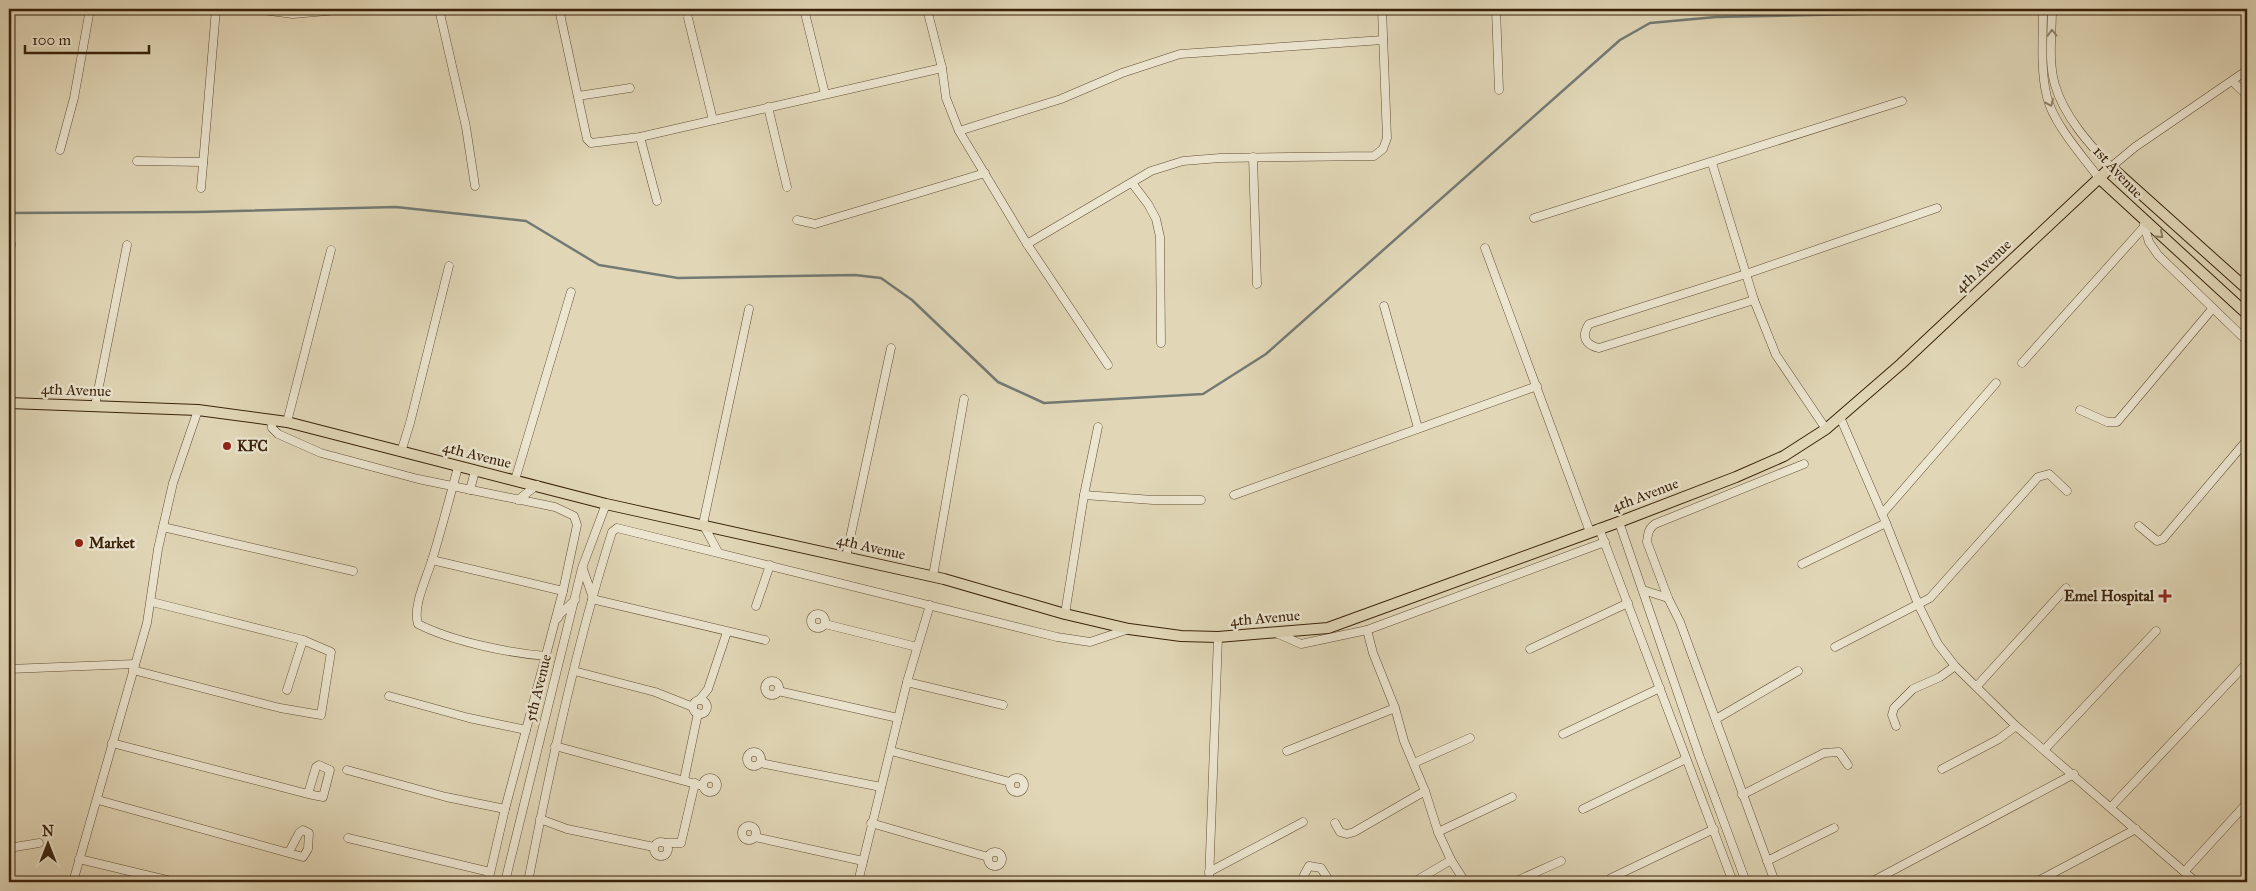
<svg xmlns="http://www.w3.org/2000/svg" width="2256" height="891" viewBox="0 0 2256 891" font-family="'IM FELL Great Primer',serif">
<rect width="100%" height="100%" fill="#e1d7b7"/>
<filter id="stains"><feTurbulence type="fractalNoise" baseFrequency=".004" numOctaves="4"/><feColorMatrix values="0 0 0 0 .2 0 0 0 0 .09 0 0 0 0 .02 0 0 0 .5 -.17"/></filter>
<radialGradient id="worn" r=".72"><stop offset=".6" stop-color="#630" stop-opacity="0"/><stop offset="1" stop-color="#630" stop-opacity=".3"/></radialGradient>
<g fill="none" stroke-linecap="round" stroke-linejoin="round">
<g stroke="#737a74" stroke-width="2.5">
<polyline points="2053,10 2105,9"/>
<polyline points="9,213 197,212 396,207 526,221 599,265 678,278 855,275 881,278 912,300 998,382 1044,403 1203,394 1266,354 1620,40 1650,23 1716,17 2043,10"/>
</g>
<g stroke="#624e34" stroke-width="9">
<g id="minor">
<polyline points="254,9 293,14 349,9"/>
<polyline points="439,9 466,127 475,186"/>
<polyline points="559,9 587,139 591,143 640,137 942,68"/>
<polyline points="804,9 825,94"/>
<polyline points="927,9 942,68 946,98 959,131 1027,244 1108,365"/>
<polyline points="1496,9 1499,90"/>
<path d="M 2043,9 C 2043,37 2040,69 2047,97 C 2053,123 2083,157 2099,178"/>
<path d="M 2052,9 C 2052,33 2048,62 2055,85 C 2064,116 2089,144 2111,167 L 2135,147 L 2246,71"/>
<polyline points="688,18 713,120"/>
<polyline points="2233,82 2247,95"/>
<polyline points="578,96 630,88"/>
<polyline points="768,107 787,187"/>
<polyline points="959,131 1061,99 1122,73 1180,54 1383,40"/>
<polyline points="640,137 657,201"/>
<polyline points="60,150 74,98 90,9"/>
<polyline points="1253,157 1257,284"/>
<polyline points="137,161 203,162"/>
<polyline points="1712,163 1754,300 1776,355 1826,429"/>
<polyline points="1132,183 1148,204 1156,219 1160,237 1161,343"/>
<polyline points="201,188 216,9"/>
<polyline points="1534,218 1902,101"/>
<polyline points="797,220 815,224 985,173"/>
<polyline points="2144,225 2149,242 2158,255 2247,341"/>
<polyline points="1027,244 1151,171 1183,161 1220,158 1374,156 1383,149 1387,138 1382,9"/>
<polyline points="1485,248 1590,532"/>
<polyline points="9,257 11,244"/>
<path d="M 1754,300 L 1599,348 C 1585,345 1581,336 1589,324 L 1746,274 L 1937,208"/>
<polyline points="1384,306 1418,428"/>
<polyline points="2022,363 2144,227"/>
<polyline points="95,406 127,245"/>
<polyline points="2080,410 2107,422 2117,422 2213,308"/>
<polyline points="1840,417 1886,523 1918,604 1938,644 1955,666 2016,726 2196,882"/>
<polyline points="271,419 272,428 278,434 321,453 418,479 555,507 574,516 577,525 563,591 505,809 488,882"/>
<polyline points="287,422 331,250"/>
<polyline points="401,452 410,423 449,266"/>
<path d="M 458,467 C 450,497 442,527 433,557 C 428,575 412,606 418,624 C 451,641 508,653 546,656"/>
<polyline points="515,480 571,292"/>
<polyline points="470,490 475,471"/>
<polyline points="1084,495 1153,500 1201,500"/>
<polyline points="1234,495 1537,386"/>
<polyline points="518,500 537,485"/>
<polyline points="1882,514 1996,383"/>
<polyline points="1619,522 1700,758 1746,882"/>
<polyline points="2139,526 2157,541 2163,539 2247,440"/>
<polyline points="163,527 353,571"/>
<polyline points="1599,528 1733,882"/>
<polyline points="718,552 703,524 749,309"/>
<polyline points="846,557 891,348"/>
<polyline points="432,560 563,591"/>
<polyline points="1802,564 1886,523"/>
<polyline points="583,569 592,595"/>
<polyline points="933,576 964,399"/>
<polyline points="1643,590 1668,598"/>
<polyline points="592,599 765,640"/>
<polyline points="756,606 770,565"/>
<circle cx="818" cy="621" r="7"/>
<polyline points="1065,614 1084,495 1098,427"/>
<polyline points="558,618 560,614 575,600"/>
<polyline points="825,624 917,647"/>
<polyline points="1367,630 1373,653 1395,708 1404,741 1425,791 1438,832 1451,860 1465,882"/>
<polyline points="1276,633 1301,644 1367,630 1605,542"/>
<polyline points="1835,647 1930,598 2038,477 2049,474 2067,491"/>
<polyline points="1530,649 1628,603"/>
<polyline points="9,669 135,664"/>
<polyline points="133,670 280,708 321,715 331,652 303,640 152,602"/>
<polyline points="574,671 655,692 693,707"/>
<circle cx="772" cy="688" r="7"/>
<polyline points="907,682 1003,705"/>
<polyline points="1977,686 2066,588"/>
<polyline points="287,690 303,640"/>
<polyline points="778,691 898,718"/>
<polyline points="389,696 469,718 526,730"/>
<polyline points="700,699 708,689 727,632"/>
<circle cx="700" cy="707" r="7"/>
<polyline points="1716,719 1798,671"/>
<polyline points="1896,726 1892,715 1894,708 1913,689 1940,677 1955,666"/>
<polyline points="1563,734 1660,688"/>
<polyline points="112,743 308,794 323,797 330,770 319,765 316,767 308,794"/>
<polyline points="555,746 703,786"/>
<polyline points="2045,749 2156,631"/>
<polyline points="891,751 1010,782"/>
<polyline points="1287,751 1395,708"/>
<circle cx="754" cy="759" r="7"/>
<polyline points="760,763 881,787"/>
<polyline points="1414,763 1470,738"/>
<polyline points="1942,769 1999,739 2016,726"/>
<polyline points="347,770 446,797 505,809"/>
<circle cx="1017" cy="785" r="7"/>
<circle cx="710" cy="785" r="7"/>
<polyline points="684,780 698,713"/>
<polyline points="1742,795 1824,753 1839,752 1848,765"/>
<polyline points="98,800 303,857 308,849 309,833 303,830 299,833 289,852"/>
<polyline points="2111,807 2247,663"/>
<polyline points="1583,809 1686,759"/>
<polyline points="540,819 567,829 654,847"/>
<polyline points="871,823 988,857"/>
<polyline points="1335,823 1340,832 1347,834 1354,832 1425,791"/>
<circle cx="749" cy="833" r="7"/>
<polyline points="1438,832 1512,797"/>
<polyline points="755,837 863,861"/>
<polyline points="348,838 490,872"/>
<circle cx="661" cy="849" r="7"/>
<polyline points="665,843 681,843 695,783"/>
<polyline points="9,848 39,843"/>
<circle cx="995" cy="859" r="7"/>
<polyline points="79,859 175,882"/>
<polyline points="1767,861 1834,828"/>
<polyline points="2185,871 2247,803"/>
<polyline points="1209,872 1303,822"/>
<polyline points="1611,878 1714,829"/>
<polyline points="73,882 147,623 158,549 173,483 198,410"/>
<polyline points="505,882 582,568 606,504"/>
<path d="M 528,882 C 551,764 576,646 612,532 L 617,528 L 1057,637 L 1090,642 L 1129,629"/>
<polyline points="858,882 907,682 930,605"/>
<polyline points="1209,882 1218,637"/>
<polyline points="1307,882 1304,875 1309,866 1321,868 1330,882"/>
<polyline points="1414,882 1451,860"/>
<polyline points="1514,882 1561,861"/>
<path d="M 1775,882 L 1680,622 L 1668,598 L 1647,542 C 1648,534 1648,529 1655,524 L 1804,464"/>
<polyline points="1871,882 2074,774"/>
<polyline points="2036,882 2136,829"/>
</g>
</g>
<g stroke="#382109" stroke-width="12">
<g id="major">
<polyline points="2099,178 2247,314"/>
<polyline points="9,403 198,410 287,422 606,504 944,579 1065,614 1129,629 1181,636 1218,637 1328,628 1619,522 1736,477 1784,456 1826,429 1901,364 2111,167 2247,289"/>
</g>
</g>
<use href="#minor" stroke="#ece5d0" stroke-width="8"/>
<use href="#major" stroke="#e1d7b7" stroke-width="10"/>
</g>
<defs><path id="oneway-chevron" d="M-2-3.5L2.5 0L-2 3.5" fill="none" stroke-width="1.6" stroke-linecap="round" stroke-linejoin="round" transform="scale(1.25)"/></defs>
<g stroke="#92836c">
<use href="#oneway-chevron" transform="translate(2052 33) rotate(-91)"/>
<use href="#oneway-chevron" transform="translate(2050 103) rotate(66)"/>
</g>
<use stroke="#8c7c60" href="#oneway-chevron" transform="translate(2160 235) rotate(42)"/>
<g fill="#8f2418" stroke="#ece5d0" stroke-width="2">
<circle cx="227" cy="446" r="5"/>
<circle cx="79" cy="543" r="5"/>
<path d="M2162.5 588.5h5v5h5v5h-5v5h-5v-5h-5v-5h5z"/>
</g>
<g text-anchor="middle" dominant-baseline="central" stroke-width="5" stroke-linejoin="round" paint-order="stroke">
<g font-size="15" fill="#382109" stroke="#ece5d0">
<text transform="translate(2118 172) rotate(47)">1st Avenue</text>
<text transform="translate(1983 266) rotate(-43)">4th Avenue</text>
<text transform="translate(76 390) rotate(2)">4th Avenue</text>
<text transform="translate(477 455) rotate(14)">4th Avenue</text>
<text transform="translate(1645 495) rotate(-21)">4th Avenue</text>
<text transform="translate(871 547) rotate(13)">4th Avenue</text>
<text transform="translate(1265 618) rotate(-5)">4th Avenue</text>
<text transform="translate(538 688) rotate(-76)">5th Avenue</text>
</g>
<g font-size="15" font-weight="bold" fill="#382109" stroke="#ece5d0" text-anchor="start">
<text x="237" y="446">KFC</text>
<text x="89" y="543">Market</text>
<text x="2154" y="596" text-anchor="end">Emel Hospital</text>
</g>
</g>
<rect width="2256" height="891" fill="none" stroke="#e1d7b7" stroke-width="30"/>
<rect x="10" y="10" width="2236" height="871" fill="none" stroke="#382109" stroke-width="2.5"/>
<rect x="15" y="15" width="2226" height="861" fill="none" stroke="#382109"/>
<g transform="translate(48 844)" stroke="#ece5d0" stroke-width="4" paint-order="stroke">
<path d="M0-4L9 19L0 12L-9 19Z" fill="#382109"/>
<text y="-8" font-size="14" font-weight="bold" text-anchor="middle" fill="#382109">N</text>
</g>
<path d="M25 45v8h124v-8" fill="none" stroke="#382109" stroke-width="2.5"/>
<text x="32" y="45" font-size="15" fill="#382109" stroke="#ece5d0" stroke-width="4" paint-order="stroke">100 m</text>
<rect width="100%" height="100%" filter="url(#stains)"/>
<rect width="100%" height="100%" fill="url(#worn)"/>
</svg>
